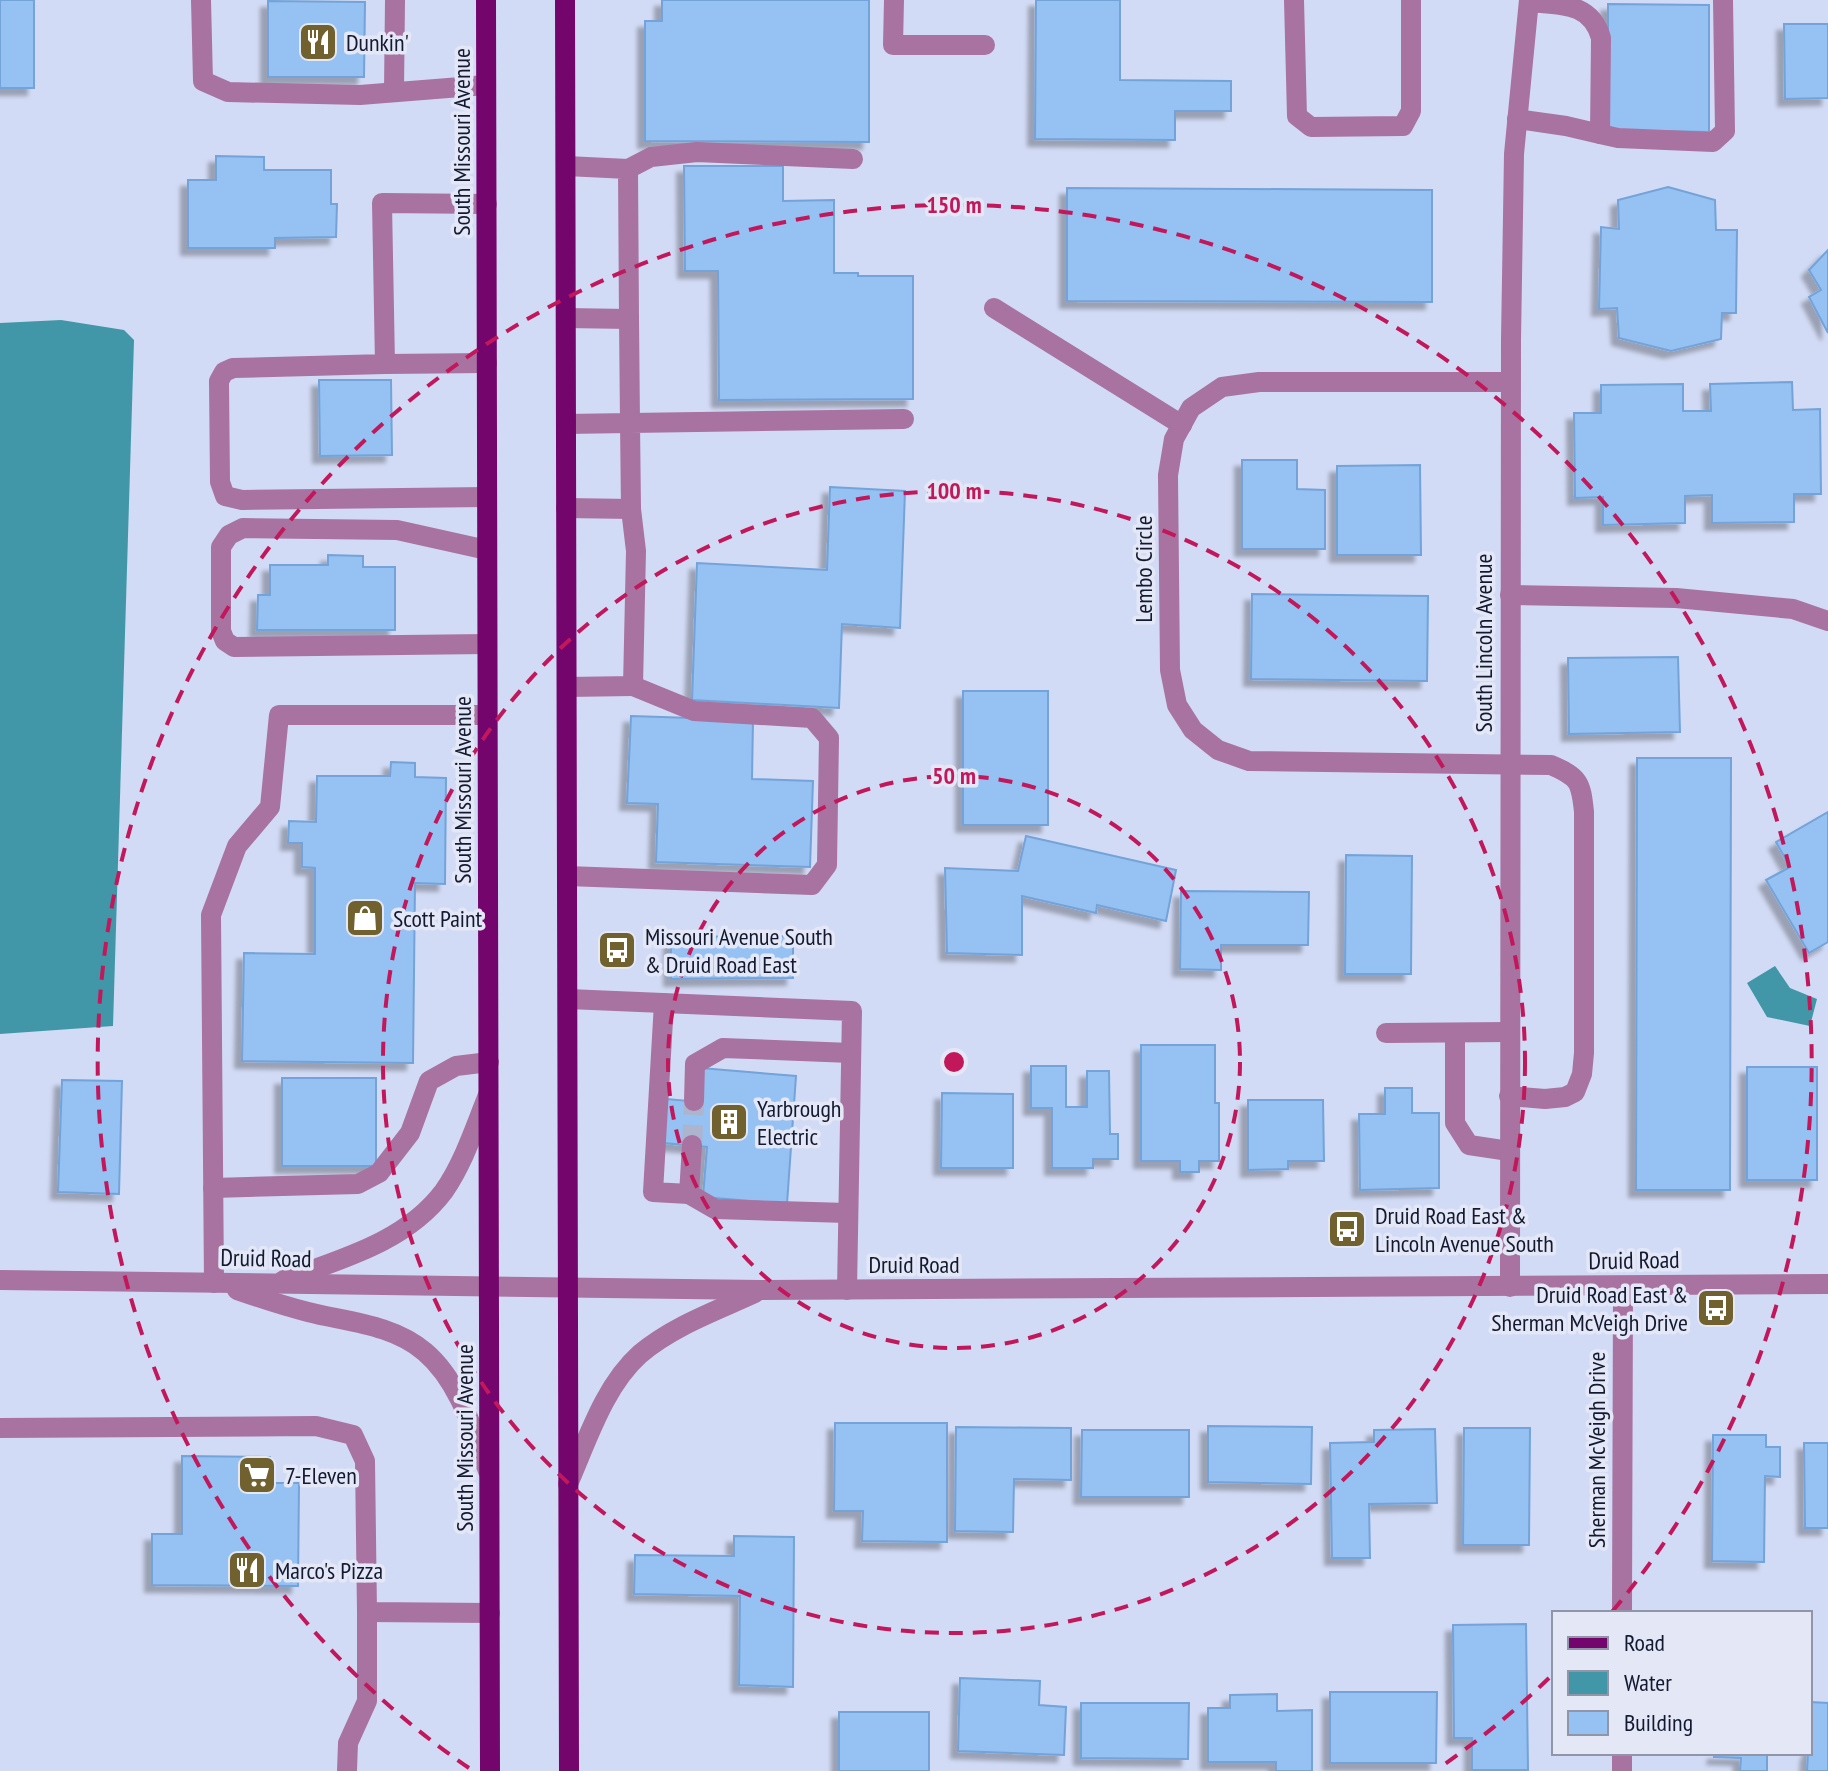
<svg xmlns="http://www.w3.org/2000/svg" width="1828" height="1771" viewBox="0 0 1828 1771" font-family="'PT Sans Narrow',sans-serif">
<defs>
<filter id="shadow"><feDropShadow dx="-7" dy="7" stdDeviation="2" flood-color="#0004"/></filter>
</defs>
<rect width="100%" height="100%" fill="#d2dbf5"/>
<g fill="#4197a7">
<polygon points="61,320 124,330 134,340 113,1026 0,1034 0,323"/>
<polygon points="1775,966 1790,988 1817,999 1810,1026 1767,1017 1747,983"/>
</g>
<g fill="#95c1f3" stroke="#73a3d8" stroke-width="2" filter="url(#shadow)">
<rect x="0" y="0" width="34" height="88"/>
<polygon points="662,0 869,0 869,142 645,141 645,21 662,21"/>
<polygon points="1036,0 1120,0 1120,80 1231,81 1231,111 1175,111 1175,140 1035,139"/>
<polygon points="268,1 365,2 364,77 268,77"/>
<polygon points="1608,4 1709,5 1709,132 1608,130"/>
<polygon points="1784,24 1828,24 1828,98 1785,99"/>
<polygon points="216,156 264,157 264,170 331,170 331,204 337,204 336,237 275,238 275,248 188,248 188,180 216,180"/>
<polygon points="684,166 783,166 783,201 834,200 834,273 858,273 858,276 913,276 913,399 719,400 718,271 685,271"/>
<polygon points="1668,187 1715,200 1716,230 1737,230 1736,313 1722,313 1721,339 1671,351 1619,338 1617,308 1599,309 1601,227 1619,229 1618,200"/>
<polygon points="1067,188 1432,190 1432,302 1067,301"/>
<polygon points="1828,250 1828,333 1809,297 1821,290 1809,270"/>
<polygon points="319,380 391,380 392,455 320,456"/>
<polygon points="1792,382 1793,410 1820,409 1821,494 1794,494 1794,522 1712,523 1712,495 1685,496 1685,523 1603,525 1603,497 1575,498 1574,413 1601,413 1601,385 1683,384 1683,411 1711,411 1710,384"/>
<polygon points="1242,460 1297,460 1297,489 1325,490 1325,549 1242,549"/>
<polygon points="1420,465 1421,555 1337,555 1337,466"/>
<polygon points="830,487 905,491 900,628 842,624 839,708 692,700 697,563 827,570"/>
<polygon points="328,555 363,556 363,567 395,567 395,630 257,630 258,595 270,595 270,565 328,565"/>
<polygon points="1252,594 1428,596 1427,681 1251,679"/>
<polygon points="1678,657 1680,732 1569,734 1568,658"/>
<rect x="963" y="691" width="85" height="134"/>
<polygon points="631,716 753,720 752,779 813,781 810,867 656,862 658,804 627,803"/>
<polygon points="1637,758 1731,758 1730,1190 1636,1190"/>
<polygon points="391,762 415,763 415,777 446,778 445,884 415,883 413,1063 242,1061 244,953 315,954 315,868 302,867 302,843 288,843 289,821 316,822 317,776 390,776"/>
<polygon points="1828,812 1828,942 1809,953 1766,880 1790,867 1776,842"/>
<polygon points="1026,836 1176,870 1166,921 1097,905 1096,913 1022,896 1022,955 947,953 945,868 1018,871"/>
<polygon points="1346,855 1412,856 1411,974 1345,974"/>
<polygon points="1181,891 1309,892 1308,945 1221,945 1221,970 1180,969"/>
<polygon points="793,936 793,978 671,979 671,937"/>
<polygon points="1141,1045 1215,1045 1215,1103 1219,1103 1219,1161 1199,1161 1199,1172 1180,1172 1180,1161 1141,1161"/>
<polygon points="1031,1066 1066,1066 1066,1107 1087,1107 1087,1071 1109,1071 1110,1134 1118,1134 1118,1159 1093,1159 1093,1168 1052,1168 1052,1108 1031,1108"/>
<rect x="1747" y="1067" width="70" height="113"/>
<polygon points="701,1068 796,1076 787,1204 703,1197 707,1147 663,1143 667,1099 699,1102"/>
<rect x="282" y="1078" width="94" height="88"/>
<polygon points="62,1080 122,1081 119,1194 58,1192"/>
<polygon points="1385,1088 1412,1088 1412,1113 1439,1113 1439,1188 1360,1190 1359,1114 1385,1114"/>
<polygon points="942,1093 1013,1094 1013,1168 941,1168"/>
<polygon points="1248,1100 1323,1100 1324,1161 1288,1161 1288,1169 1248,1170"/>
<polygon points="835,1423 947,1423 947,1542 862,1541 863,1511 834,1511"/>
<polygon points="1208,1426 1312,1427 1311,1484 1208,1482"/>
<polygon points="956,1427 1071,1428 1071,1480 1014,1479 1013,1532 955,1531"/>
<polygon points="1464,1428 1530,1428 1529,1545 1463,1545"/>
<polygon points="1435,1429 1437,1503 1369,1504 1370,1558 1332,1558 1330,1443 1374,1442 1374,1430"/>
<polygon points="1082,1430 1189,1430 1189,1497 1081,1497"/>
<polygon points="1713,1435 1766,1435 1766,1447 1780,1447 1780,1477 1765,1476 1764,1562 1712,1561"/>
<polygon points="1804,1443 1828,1443 1828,1528 1805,1528"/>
<polygon points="182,1456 270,1457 270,1483 299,1483 298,1586 152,1585 152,1534 182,1534"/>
<polygon points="734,1536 794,1537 793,1687 739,1685 740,1596 634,1594 635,1555 734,1556"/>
<polygon points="1526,1624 1528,1770 1472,1770 1472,1738 1454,1738 1453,1625"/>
<polygon points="960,1678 1040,1681 1039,1705 1066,1707 1064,1755 958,1751"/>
<polygon points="1330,1692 1437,1692 1436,1763 1330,1763"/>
<polygon points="1277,1694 1277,1711 1312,1710 1312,1771 1276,1771 1276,1762 1208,1762 1208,1708 1230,1708 1230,1695"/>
<polygon points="1810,1702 1828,1703 1828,1771 1807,1771 1808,1753 1810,1753"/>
<polygon points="1081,1703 1189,1703 1188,1759 1081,1758"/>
<rect x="839" y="1712" width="90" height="59"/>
<polygon points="1715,1753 1767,1753 1767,1771 1740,1771 1741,1758 1714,1757"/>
</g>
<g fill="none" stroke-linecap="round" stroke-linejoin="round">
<polyline stroke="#acb4ce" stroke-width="20" stroke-dasharray="20 10" stroke-linecap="butt" points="692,1145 694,1101"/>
<g stroke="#a873a1" stroke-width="20">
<polyline points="201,0 203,81 228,92 360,95 486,85"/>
<polyline points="894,0 893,45 985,45"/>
<polyline points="1294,0 1297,116 1311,127 1403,126 1411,111 1411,0"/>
<polyline points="394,91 395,0"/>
<path d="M 1517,119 L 1566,126 L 1600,134 L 1601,38 C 1591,2 1560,5 1529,2"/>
<polyline points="1600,134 1618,138 1713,142 1725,131 1723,0"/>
<polyline points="566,166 628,169 629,319 566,318"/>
<polyline points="628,169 651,157 697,152 853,159"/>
<polyline points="487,204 382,203 385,364 233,368 224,372 219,381 220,482 225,496 242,500 487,497"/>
<polyline points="994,308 1182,425"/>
<polyline points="385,364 487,363"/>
<polyline points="566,424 630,423 629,319"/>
<polyline points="566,508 631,509 630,423 904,419"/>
<polyline points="1510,595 1676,598 1793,609 1828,621"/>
<polyline points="487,644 234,647 225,641 221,631 221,547 229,535 243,528 397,530 487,550"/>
<polyline points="567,687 633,686 636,551 631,509"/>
<polyline points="567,876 812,885 827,865 829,738 812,718 694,711 633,686"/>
<polyline points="568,999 852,1011 847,1290"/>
<polyline points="664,1003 653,1192 689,1194"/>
<polyline points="1386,1033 1509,1032"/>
<polyline points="1455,1033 1455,1123 1469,1145 1509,1151"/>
<path d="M 1509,1096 L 1545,1099 L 1565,1097 L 1575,1092 L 1582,1074 L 1584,1053 L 1584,812 C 1581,782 1579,777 1551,765 L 1249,761 L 1218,750 L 1193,730 L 1177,705 L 1170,670 L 1168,475 L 1174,439 L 1191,408 L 1222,387 L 1259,382 L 1510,382"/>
<polyline points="694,1101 695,1064 723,1048 851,1053"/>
<polyline points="692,1145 689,1194 715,1209 847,1213"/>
<polyline points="213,1188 358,1184 379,1173 410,1133 429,1081 456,1066 489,1062"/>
<polyline points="0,1280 761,1290 1828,1284"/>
<path d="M 284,1280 C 341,1259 406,1242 444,1191 C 464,1162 475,1127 488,1095"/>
<polyline points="214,1283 211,915 237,846 270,807 279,715 487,715"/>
<polyline points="1510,1287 1511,340 1514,154 1529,0"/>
<path d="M 237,1290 C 260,1298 284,1306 308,1312 C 347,1322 392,1324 425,1352 C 459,1381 473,1430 488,1471"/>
<polyline points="0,1428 316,1426 353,1435 365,1461 367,1612 490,1613"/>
<path d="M 568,1484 C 587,1441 604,1386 640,1354 C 673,1326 716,1311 755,1293"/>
<polyline points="1622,1613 1623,1287"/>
<polyline points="347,1771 348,1743 367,1701 367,1612"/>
<polyline points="1622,1771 1622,1753"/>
</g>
<g stroke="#74056d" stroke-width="20">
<polyline points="486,0 490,1771"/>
<polyline points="565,0 569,1771"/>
</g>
</g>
<g fill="none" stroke="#c2185b" stroke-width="4" stroke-dasharray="14 10">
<circle cx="954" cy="1062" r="286"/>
<circle cx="954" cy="1062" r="571"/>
<path d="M1549 1678A857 857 0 0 1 1439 1768M469 1768A857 857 0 1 1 1611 1613"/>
</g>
<defs>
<g id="restaurant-square" transform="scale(2)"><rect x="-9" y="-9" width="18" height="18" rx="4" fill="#71612e" stroke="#e4e8f6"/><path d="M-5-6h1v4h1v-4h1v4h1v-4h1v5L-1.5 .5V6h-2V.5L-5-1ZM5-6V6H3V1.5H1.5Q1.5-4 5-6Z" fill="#fff"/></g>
<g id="shop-square" transform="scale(2)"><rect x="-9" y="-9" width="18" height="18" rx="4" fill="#71612e" stroke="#e4e8f6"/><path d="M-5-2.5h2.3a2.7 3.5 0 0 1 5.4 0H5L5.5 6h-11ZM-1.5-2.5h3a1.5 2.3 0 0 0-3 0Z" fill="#fff"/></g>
<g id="bus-square" transform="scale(2)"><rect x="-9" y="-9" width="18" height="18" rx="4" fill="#71612e" stroke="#e4e8f6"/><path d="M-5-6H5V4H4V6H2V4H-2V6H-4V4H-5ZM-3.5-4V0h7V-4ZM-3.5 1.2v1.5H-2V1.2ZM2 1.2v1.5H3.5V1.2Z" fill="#fff"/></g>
<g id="building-square" transform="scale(2)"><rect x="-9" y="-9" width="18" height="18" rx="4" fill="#71612e" stroke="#e4e8f6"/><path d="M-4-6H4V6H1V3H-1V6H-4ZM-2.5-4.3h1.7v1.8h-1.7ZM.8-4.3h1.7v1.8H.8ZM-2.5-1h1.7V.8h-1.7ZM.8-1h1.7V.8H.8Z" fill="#fff"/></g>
<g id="supermarket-square" transform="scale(2)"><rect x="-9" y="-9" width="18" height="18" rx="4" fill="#71612e" stroke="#e4e8f6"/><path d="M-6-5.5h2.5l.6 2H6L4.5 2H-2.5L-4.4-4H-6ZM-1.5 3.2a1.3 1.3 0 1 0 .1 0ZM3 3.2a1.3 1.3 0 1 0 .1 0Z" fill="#fff"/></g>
</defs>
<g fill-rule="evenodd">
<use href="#restaurant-square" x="318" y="42"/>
<use href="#shop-square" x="365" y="918"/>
<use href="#bus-square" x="617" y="950"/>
<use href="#building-square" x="729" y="1122"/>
<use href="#bus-square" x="1347" y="1229"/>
<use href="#bus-square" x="1716" y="1308"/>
<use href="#supermarket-square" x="257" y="1475"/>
<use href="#restaurant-square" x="247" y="1570"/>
</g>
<g text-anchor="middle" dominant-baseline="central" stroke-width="7" stroke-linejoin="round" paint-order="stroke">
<g font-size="24" fill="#131930" stroke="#e4e8f6" text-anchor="start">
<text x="346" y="42">Dunkin'</text>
<text x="393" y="918">Scott Paint</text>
<text x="645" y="936">Missouri Avenue South<tspan x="645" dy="28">&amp; Druid Road East</tspan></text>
<text x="757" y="1108">Yarbrough<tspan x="757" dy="28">Electric</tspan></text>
<text x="1375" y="1215">Druid Road East &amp;<tspan x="1375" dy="28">Lincoln Avenue South</tspan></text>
<text x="1688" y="1294" text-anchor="end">Druid Road East &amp;<tspan x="1688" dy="28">Sherman McVeigh Drive</tspan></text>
<text x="285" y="1475">7-Eleven</text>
<text x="275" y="1570">Marco's Pizza</text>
</g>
<g font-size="24" fill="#131930" stroke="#e4e8f6">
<text transform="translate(461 142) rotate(-90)">South Missouri Avenue</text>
<text transform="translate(1143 569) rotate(-90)">Lembo Circle</text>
<text transform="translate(1483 643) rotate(-90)">South Lincoln Avenue</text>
<text transform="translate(462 790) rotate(-90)">South Missouri Avenue</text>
<text transform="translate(266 1258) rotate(1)">Druid Road</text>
<text transform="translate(1634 1260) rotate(-1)">Druid Road</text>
<text x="914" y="1264">Druid Road</text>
<text transform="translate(464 1438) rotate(-90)">South Missouri Avenue</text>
<text transform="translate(1596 1450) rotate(-90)">Sherman McVeigh Drive</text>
</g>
</g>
<circle cx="954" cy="1062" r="12" fill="#c2185b" stroke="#e4e8f6" stroke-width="4"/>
<g font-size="24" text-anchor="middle" font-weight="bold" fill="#c2185b" stroke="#e4e8f6" stroke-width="7" stroke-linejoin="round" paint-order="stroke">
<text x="954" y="213">150 m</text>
<text x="954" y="499">100 m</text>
<text x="954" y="784">50 m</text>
</g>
<rect x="1552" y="1611" width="260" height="144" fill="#e4e8f6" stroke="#9095a7" stroke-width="2"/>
<rect x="1568" y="1637" width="40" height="12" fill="#74056d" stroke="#9095a7" stroke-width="2"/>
<text x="1624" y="1651" font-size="24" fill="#131930">Road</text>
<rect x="1568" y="1671" width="40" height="24" fill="#4197a7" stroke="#9095a7" stroke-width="2"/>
<text x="1624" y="1691" font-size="24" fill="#131930">Water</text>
<rect x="1568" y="1711" width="40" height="24" fill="#95c1f3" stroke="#9095a7" stroke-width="2"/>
<text x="1624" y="1731" font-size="24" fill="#131930">Building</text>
</svg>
